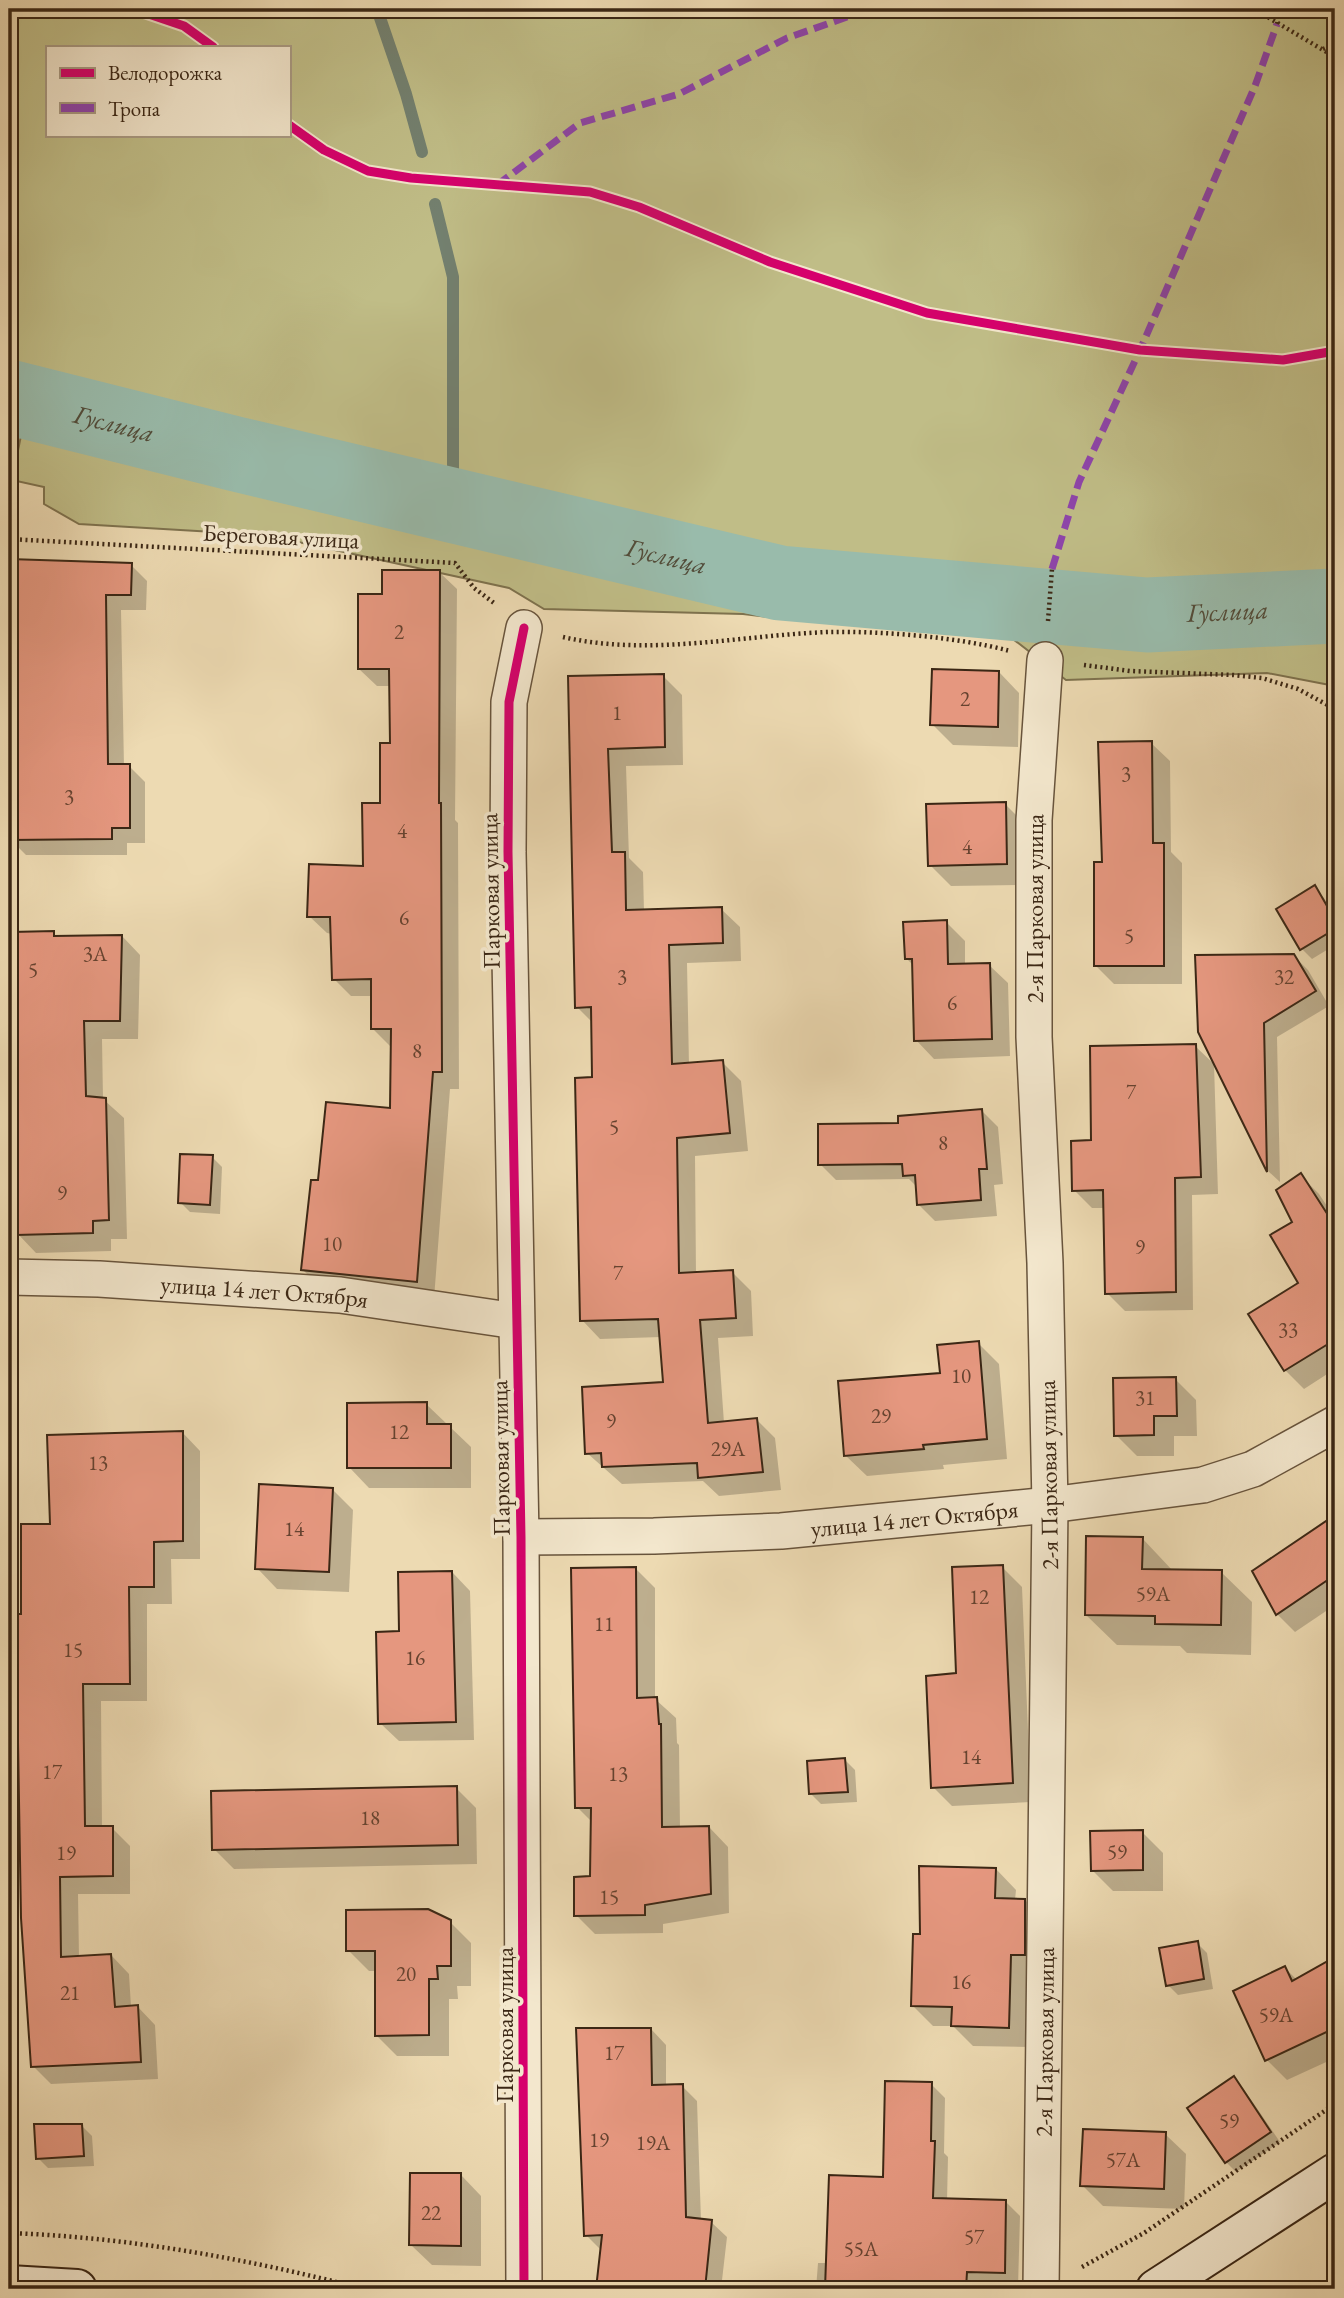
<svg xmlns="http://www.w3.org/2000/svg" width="1344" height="2298" viewBox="0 0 1344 2298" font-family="'EB Garamond',serif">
<rect width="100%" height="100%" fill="#eddab2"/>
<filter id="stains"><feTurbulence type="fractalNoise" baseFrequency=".00286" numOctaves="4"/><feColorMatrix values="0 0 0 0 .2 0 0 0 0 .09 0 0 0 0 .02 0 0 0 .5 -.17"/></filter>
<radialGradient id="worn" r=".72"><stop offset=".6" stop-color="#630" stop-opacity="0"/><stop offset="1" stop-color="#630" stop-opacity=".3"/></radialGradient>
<path fill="#c0bd87" stroke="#7e724e" stroke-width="2" fill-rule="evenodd" d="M 9,9 L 1335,9 L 1335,686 L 1267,673 L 1066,680 L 991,622 L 783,616 L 776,618 L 743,614 L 544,609 L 509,588 L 266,535 L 79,524 L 44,504 L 44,487 L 12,480 L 28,401 L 9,356 ZM 47,47 L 289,47 L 289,135 L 47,135 Z"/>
<g fill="#0003">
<polygon points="10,561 131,565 147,581 146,610 121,610 124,766 129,766 145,782 145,843 127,843 127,855 26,855 10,839"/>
<polygon points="439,572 457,589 455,820 458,823 459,1089 450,1089 434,1299 320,1287 303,1270 320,1182 391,1110 393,1046 390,1046 373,1029 373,996 351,996 334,979 332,934 327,933 309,916 365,867 382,805 391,745 391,686 377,686 359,669 384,595"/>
<polygon points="999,672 1019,693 1018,747 953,745 932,724"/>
<polygon points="663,676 682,695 683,765 626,766 629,858 643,872 644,911 721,909 740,927 741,961 687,963 689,1065 722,1062 741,1081 748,1151 695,1156 696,1274 732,1272 751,1291 753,1336 718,1338 724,1423 757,1420 775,1438 781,1490 719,1496 703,1481 622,1484 587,1453 664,1384 661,1337 600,1339 582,1320 594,1079 593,1023 577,1007 570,678"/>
<polygon points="1151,743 1170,761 1171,852 1182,863 1182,984 1114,984 1095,965 1103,864"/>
<polygon points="1005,804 1026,825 1027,885 951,886 930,865"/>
<polygon points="1314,887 1324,898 1335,916 1335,945 1312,959 1302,949 1278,909"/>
<polygon points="946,922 965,941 965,965 989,965 1008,983 1010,1056 934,1059 916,1040 914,966 907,959"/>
<polygon points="53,933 58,937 122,936 140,955 138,1039 102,1039 103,1099 124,1118 127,1239 111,1239 111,1251 36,1253 18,1234"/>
<polygon points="1294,956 1308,970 1329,1006 1277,1037 1280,1182 1268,1171 1199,1032"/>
<polygon points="1195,1046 1214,1064 1218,1194 1192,1195 1193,1310 1125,1311 1107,1293 1105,1208 1092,1208 1074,1190 1093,1142"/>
<polygon points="982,1111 998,1127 1003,1184 994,1185 997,1216 935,1221 919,1205 918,1188 909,1179 836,1180 820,1164 900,1125"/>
<polygon points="212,1157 222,1167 220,1214 190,1212 180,1202"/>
<polygon points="1301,1176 1319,1194 1335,1218 1335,1369 1304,1389 1285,1370 1301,1283 1294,1222"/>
<polygon points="978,1343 999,1364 1007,1459 943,1465 944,1469 867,1476 846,1456"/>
<polygon points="1175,1379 1196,1400 1197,1436 1174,1436 1174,1456 1137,1456 1116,1435"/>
<polygon points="426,1404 471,1447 471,1488 369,1488 349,1467"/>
<polygon points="182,1432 200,1451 200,1559 171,1559 172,1604 147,1604 147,1701 101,1701 102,1828 112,1828 130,1846 130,1894 78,1894 79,1958 111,1955 129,1974 131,2007 137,2006 155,2025 158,2079 51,2084 33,2066 23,1616 51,1526"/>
<polygon points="332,1489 353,1510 349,1592 277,1589 257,1568"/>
<polygon points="1335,1517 1335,1605 1295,1632 1277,1614 1254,1572"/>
<polygon points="1142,1538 1173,1571 1221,1572 1252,1602 1251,1655 1187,1653 1180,1646 1117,1645 1086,1615"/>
<polygon points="1002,1567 1022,1587 1031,1802 952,1806 933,1787 958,1674"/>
<polygon points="636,1569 655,1588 655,1699 676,1718 677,1743 679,1745 680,1828 709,1827 728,1847 729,1913 663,1924 663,1933 595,1934 576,1915 592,1878 593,1823 577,1807"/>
<polygon points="452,1572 470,1591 474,1740 399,1741 380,1723 401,1633"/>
<polygon points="845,1760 855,1770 857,1802 821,1804 811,1794"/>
<polygon points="456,1788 476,1808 477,1864 234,1869 214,1849"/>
<polygon points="1142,1832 1163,1853 1163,1891 1113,1891 1093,1871"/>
<polygon points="996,1869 1016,1890 1015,1900 1025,1900 1045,1920 1029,2047 973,2046 953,2026 933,2026 913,2006"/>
<polygon points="450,1922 471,1943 471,1986 457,1986 458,1999 449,1999 449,2056 397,2056 376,2035 376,1971 369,1971 348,1950"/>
<polygon points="1197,1943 1207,1953 1213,1989 1178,1995 1168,1985"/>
<polygon points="1335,1959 1335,2058 1287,2080 1267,2060 1285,1968 1297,1980"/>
<polygon points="651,2029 666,2045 666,2086 682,2086 697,2101 701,2221 711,2222 727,2237 721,2289 598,2289 602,2251 586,2235"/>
<polygon points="1233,2078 1243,2088 1280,2142 1236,2172 1226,2162"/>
<polygon points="931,2084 945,2098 944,2153 948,2157 947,2201 1006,2202 1020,2216 1018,2287 981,2286 981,2289 816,2289 818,2263 828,2263 885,2179"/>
<polygon points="82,2126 92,2136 94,2166 48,2168 38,2158"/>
<polygon points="1165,2134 1186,2154 1184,2209 1103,2206 1082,2185"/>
<polygon points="461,2175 481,2196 481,2266 432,2265 411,2245"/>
</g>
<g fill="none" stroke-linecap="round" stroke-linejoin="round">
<g stroke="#73806f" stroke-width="12">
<polyline points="377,9 406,94 422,152"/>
<polyline points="435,204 453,277 453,506"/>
</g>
<path stroke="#99bbab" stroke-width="75" id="s1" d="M 9,397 L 236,454 L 780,583 L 1147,615 L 1335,606"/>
</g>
<g fill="#e5977f" stroke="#3b2715" stroke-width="2">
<polygon points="9,559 132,563 131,595 106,595 108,764 130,764 130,828 112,828 112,839 9,840"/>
<polygon points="382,570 440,570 439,803 441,803 442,1072 433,1072 417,1282 301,1270 311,1180 318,1180 326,1102 390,1108 391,1029 371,1029 371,979 332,980 330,917 307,917 309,864 363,866 362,803 380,803 380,743 390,743 389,669 358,669 358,594 382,594"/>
<polygon points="932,669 999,671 998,727 930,725"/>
<polygon points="664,674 665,747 608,749 612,852 625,852 626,910 722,907 723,943 669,945 672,1064 723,1060 730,1133 677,1138 679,1273 733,1270 736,1318 700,1320 708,1423 757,1418 763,1472 698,1478 697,1463 602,1467 601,1453 585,1454 582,1387 663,1382 658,1319 580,1321 575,1078 592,1077 591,1007 575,1008 568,676"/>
<polygon points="1152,741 1153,843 1164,843 1164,966 1094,966 1094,862 1102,862 1098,742"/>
<polygon points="1006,802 1007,864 928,866 926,804"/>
<polygon points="1315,885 1335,920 1335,929 1300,950 1276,909"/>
<polygon points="947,920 948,964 990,963 992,1039 914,1041 912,959 905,959 903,922"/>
<polygon points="54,931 54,936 122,935 120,1021 84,1021 86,1096 106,1098 109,1220 93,1221 93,1233 16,1235 11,932"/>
<polygon points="1294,954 1316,991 1264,1023 1267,1172 1198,1032 1195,955"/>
<polygon points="1196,1044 1201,1177 1175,1178 1176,1292 1105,1294 1103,1190 1072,1191 1071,1141 1091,1140 1090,1046"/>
<polygon points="982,1109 987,1169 979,1169 981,1200 917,1205 915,1175 903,1176 902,1164 818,1165 818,1124 898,1123 898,1116"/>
<polygon points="180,1154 213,1155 210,1205 178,1203"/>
<polygon points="1301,1173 1335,1226 1335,1344 1333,1341 1284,1371 1248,1314 1298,1283 1270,1235 1292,1222 1276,1190"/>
<polygon points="979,1341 987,1439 923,1445 924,1449 844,1456 838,1381 940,1373 937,1345"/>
<polygon points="1176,1377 1177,1416 1154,1416 1154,1435 1114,1436 1113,1378"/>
<polygon points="427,1402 427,1424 451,1424 451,1468 347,1468 347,1403"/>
<polygon points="183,1431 183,1541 154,1542 154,1587 129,1587 130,1684 83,1684 85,1826 113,1826 113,1876 60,1877 61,1957 111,1954 115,2007 138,2005 141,2062 31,2067 21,1918 17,1684 17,1614 21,1614 21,1524 50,1524 47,1435"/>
<polygon points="259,1484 333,1488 329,1572 255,1569"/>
<polygon points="1335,1515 1335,1575 1276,1615 1252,1571"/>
<polygon points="1086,1536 1143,1537 1142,1569 1222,1570 1221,1625 1155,1624 1155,1616 1085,1615"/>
<polygon points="1003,1565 1013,1783 931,1788 926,1676 956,1673 952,1567"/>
<polygon points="636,1567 637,1698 657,1697 659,1724 661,1724 662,1827 709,1826 711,1894 645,1905 645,1915 574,1916 574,1877 590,1876 591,1808 575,1808 571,1568"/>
<polygon points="452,1571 456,1722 378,1724 376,1632 399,1631 398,1572"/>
<polygon points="845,1758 848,1792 809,1794 807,1761"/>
<polygon points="457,1786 458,1845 212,1850 211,1791"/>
<polygon points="1143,1830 1143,1870 1091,1871 1090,1831"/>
<polygon points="919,1866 996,1868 995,1898 1025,1899 1025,1955 1011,1955 1009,2028 951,2026 952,2007 911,2006 913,1934 920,1934"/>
<polygon points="428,1909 451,1920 451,1966 437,1966 438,1979 429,1979 429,2035 375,2036 375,1951 346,1951 346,1910"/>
<polygon points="1198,1941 1204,1979 1166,1986 1159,1948"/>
<polygon points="1335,1957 1335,2028 1265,2061 1233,1991 1285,1966 1292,1981"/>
<polygon points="576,2028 651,2028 652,2085 683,2084 686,2217 712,2220 705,2289 596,2289 602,2235 584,2236"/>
<polygon points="1234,2076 1271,2132 1225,2163 1187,2108"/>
<polygon points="885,2081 932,2082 931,2141 935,2141 933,2198 1006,2200 1005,2273 967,2272 966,2289 825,2289 829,2175 883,2177"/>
<polygon points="34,2124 82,2124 84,2156 36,2159"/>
<polygon points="1083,2129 1166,2132 1164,2189 1080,2186"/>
<polygon points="410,2173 461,2173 461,2246 409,2245"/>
</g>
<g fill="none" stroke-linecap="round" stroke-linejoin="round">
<g stroke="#68543c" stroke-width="38">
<g id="minor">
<path id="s2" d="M 9,1277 L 99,1279 L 340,1295 L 516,1321"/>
<path id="s3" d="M 521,1537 L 654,1536 L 781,1531 L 1050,1505 L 1203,1485 L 1253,1469 L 1335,1424"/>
<polyline points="524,2289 521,1537 508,852 509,702 524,628"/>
<path id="s4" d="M 1041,2289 L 1050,1505 L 1045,1263 L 1034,1037 L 1034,820 L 1045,660"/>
</g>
</g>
<g stroke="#3b2715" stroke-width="42">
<g id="secondary">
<polyline points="9,2285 77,2289"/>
<polyline points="1156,2289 1335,2173"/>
</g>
</g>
<g stroke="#3b2715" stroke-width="4.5" stroke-dasharray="2 3.5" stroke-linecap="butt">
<polyline points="1254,9 1335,57"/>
<polyline points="1277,24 1279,9"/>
<polyline points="1323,49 1335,44"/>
<polyline points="9,539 455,563 474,588 494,603"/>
<polyline points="1048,621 1052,569"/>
<path d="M 563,637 C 650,657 741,635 829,632 C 883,631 958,637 1010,651"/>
<polyline points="1084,665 1130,671 1233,675 1262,678 1298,689 1335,709"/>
<path d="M 9,2233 C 128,2237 249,2259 364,2289"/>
<polyline points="1082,2267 1144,2233 1335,2104"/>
</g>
<use href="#minor" stroke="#f3e7cd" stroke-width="35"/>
<use href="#secondary" stroke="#f3e7cd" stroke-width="38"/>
<g stroke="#8e44ad" stroke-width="7" stroke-dasharray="14 7" stroke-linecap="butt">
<polyline points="497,185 580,123 679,94 787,38 870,9"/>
<polyline points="1052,569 1079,482 1140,350 1255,86 1277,24"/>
</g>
<g stroke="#f3e7cd" stroke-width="13">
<g id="cycleway">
<polyline points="134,9 184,26 213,47"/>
<polyline points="289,125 324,150 368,171 411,178 590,192 639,207 770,262 927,313 1140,350 1283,360 1335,351"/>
<polyline points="524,2289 521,1537 508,852 509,702 524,628"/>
</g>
</g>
<use href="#cycleway" stroke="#d6006c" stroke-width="9"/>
</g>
<g text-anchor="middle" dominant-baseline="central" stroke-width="7" stroke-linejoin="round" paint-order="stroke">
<g font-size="21" fill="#664330">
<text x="399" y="631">2</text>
<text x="965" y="698">2</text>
<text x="617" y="712">1</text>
<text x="1126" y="773">3</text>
<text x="69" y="796">3</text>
<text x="402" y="830">4</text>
<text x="967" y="846">4</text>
<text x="404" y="917">6</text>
<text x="1129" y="935">5</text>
<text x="95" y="953">3А</text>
<text x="33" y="969">5</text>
<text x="622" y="976">3</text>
<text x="1284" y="976">32</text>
<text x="952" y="1002">6</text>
<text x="417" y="1050">8</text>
<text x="1131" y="1091">7</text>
<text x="614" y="1126">5</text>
<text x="943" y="1142">8</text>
<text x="62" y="1192">9</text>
<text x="332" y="1243">10</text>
<text x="1140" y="1246">9</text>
<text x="618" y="1272">7</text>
<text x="1288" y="1329">33</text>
<text x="961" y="1375">10</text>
<text x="1145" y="1397">31</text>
<text x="881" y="1415">29</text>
<text x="611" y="1420">9</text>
<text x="399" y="1431">12</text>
<text x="728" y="1448">29А</text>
<text x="98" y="1462">13</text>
<text x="294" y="1528">14</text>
<text x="1153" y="1593">59А</text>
<text x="979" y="1596">12</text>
<text x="604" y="1623">11</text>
<text x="73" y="1649">15</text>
<text x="415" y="1657">16</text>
<text x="971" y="1756">14</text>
<text x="52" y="1771">17</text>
<text x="618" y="1773">13</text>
<text x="370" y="1817">18</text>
<text x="1117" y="1851">59</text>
<text x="66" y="1852">19</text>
<text x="609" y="1896">15</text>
<text x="406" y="1973">20</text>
<text x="961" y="1981">16</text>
<text x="70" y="1992">21</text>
<text x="1276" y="2014">59А</text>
<text x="614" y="2052">17</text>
<text x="1229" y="2120">59</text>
<text x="599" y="2139">19</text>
<text x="653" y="2142">19А</text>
<text x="1123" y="2159">57А</text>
<text x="431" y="2212">22</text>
<text x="974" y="2236">57</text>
<text x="861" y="2248">55А</text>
</g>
<g font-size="24" fill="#3b2715" stroke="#f3e7cd">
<text transform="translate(281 536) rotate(3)">Береговая улица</text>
<text transform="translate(490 891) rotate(-91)">Парковая улица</text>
<text stroke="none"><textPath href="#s4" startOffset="1381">2-я Парковая улица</textPath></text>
<text stroke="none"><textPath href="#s2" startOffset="256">улица 14 лет Октября</textPath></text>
<text transform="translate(500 1458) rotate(-91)">Парковая улица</text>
<text transform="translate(1048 1475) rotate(-91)">2-я Парковая улица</text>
<text stroke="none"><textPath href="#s3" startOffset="394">улица 14 лет Октября</textPath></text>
<text transform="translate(504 2025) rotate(-90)">Парковая улица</text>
<text stroke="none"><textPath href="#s4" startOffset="247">2-я Парковая улица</textPath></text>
</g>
<g font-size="26" font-style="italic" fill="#524c3a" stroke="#f3e7cd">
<text stroke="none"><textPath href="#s1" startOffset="108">Гуслица</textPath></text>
<text stroke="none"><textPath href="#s1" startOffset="676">Гуслица</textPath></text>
<text stroke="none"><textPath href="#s1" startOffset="1242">Гуслица</textPath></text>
</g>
</g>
<rect width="1344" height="2298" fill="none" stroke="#eddab2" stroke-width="35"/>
<rect x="10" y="10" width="1323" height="2277" fill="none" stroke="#3b2715" stroke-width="3.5"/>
<rect x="18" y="18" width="1309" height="2263" fill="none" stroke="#3b2715" stroke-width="2"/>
<rect x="46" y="46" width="245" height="91" fill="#f3e7cd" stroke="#a99a83" stroke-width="2"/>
<rect x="60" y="68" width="35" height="10" fill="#d6006c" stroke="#a99a83" stroke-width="2"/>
<text x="108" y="80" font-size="21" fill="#3b2715">Велодорожка</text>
<rect x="60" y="103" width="35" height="10" fill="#8e44ad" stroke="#a99a83" stroke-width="2"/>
<text x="108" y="116" font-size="21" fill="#3b2715">Тропа</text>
<rect width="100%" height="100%" filter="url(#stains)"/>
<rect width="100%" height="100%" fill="url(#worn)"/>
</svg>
